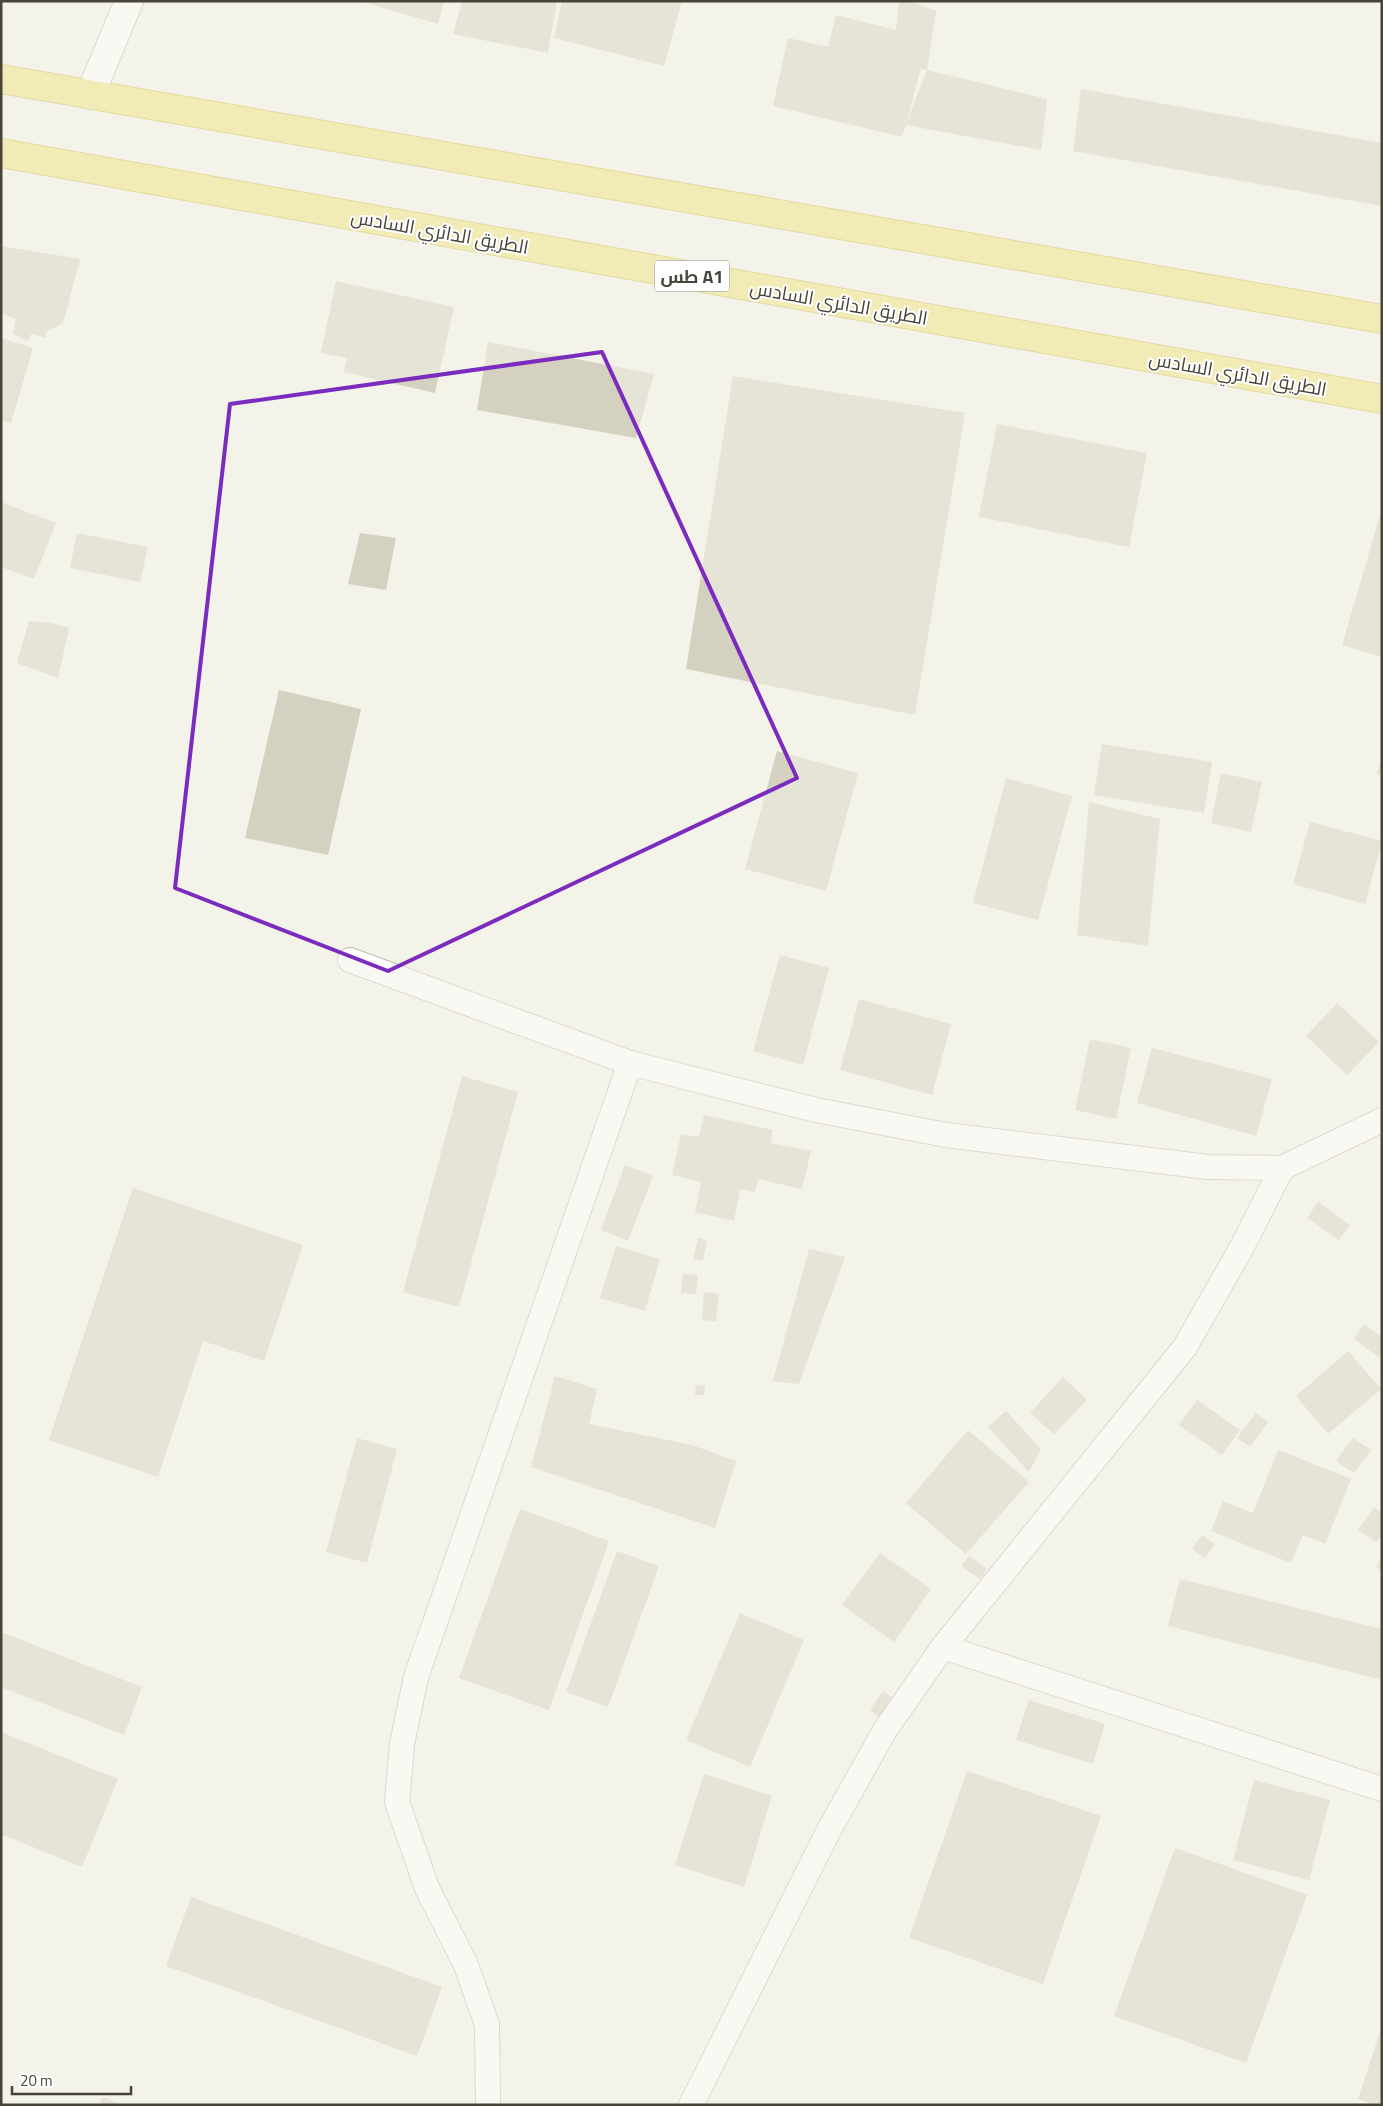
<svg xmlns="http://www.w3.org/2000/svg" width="1383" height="2106" viewBox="0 0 1383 2106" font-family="'Titillium Web',Cairo,sans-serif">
<rect width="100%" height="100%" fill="#f4f3ea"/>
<g fill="#d4d1c1">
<polygon points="360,1 444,1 438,24"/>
<polygon points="462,1 557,1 548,53 453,34"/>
<polygon points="562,1 682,1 664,66 554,38"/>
<polygon points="899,1 910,1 936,11 927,70 921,68 906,124 927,70 1047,99 1041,150 906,125 902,137 773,106 788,38 828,47 836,15 896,30"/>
<polygon points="1081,89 1382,143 1382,206 1073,151"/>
<polygon points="1,246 80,259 63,323 46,332 46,338 31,334 28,341 13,334 16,319 1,313"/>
<polygon points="336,281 454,307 435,393 344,372 347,358 321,353"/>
<polygon points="1,338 33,348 11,423 1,420"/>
<polygon points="488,342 654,374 636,438 477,410"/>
<polygon points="733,376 965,413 915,715 686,669"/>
<polygon points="997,424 1147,453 1129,547 979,517"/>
<polygon points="1,502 56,523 34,579 1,567"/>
<polygon points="1381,512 1382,512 1382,657 1342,645"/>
<polygon points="77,533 148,547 140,582 70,568"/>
<polygon points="360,533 396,538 386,590 348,584"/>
<polygon points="29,621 52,623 69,628 58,678 17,663"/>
<polygon points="279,690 361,709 328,855 245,838"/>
<polygon points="1102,744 1212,762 1204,813 1094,795"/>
<polygon points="777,751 858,773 826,891 745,869"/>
<polygon points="1381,759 1382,759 1382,775 1377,774"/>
<polygon points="1221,773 1262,782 1251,832 1211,823"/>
<polygon points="1006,778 1072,796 1038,920 973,903"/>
<polygon points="1089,802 1160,819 1148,946 1077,935"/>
<polygon points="1310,822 1382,841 1365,904 1293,884"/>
<polygon points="780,955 829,968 803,1065 753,1051"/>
<polygon points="859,999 951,1024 932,1095 840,1070"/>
<polygon points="1337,1003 1379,1042 1347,1075 1306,1036"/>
<polygon points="1090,1039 1131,1048 1116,1119 1075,1110"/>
<polygon points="1152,1048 1272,1079 1256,1136 1137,1103"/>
<polygon points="462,1076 518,1092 459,1307 403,1292"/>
<polygon points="704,1115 773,1130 770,1143 811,1151 802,1189 758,1179 755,1192 740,1189 734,1221 695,1212 701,1182 672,1175 681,1134 699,1137"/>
<polygon points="625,1165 653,1176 628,1241 601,1230"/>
<polygon points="133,1188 303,1245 264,1361 203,1341 158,1477 49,1440"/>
<polygon points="1318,1202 1350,1225 1339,1240 1307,1218"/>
<polygon points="698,1238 707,1240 703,1260 693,1259"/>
<polygon points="616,1246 660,1259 645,1311 600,1298"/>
<polygon points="809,1249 845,1257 799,1384 773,1381"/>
<polygon points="683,1274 698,1275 696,1294 681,1293"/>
<polygon points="704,1292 719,1294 716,1321 702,1320"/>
<polygon points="1364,1324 1382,1337 1382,1351 1378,1357 1354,1339"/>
<polygon points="1348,1351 1381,1389 1328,1434 1296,1396"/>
<polygon points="555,1376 597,1389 589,1424 692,1445 736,1461 715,1528 531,1467"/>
<polygon points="1063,1377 1087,1400 1054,1434 1030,1413"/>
<polygon points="696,1385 705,1386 704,1395 695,1395"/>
<polygon points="1197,1400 1240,1430 1222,1455 1179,1425"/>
<polygon points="1006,1411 1041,1449 1029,1472 988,1427"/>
<polygon points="1256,1413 1268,1422 1250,1447 1237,1438"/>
<polygon points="968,1430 1029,1482 966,1554 906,1503"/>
<polygon points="357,1438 397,1449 367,1563 326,1552"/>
<polygon points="1353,1438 1371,1450 1354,1473 1336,1461"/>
<polygon points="1278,1450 1351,1479 1325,1544 1303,1535 1291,1563 1211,1531 1223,1501 1253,1513"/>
<polygon points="1374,1507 1382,1513 1382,1534 1376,1542 1358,1530"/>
<polygon points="520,1509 609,1541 549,1710 459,1678"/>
<polygon points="1202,1535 1215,1544 1205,1558 1192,1549"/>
<polygon points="617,1551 659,1566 608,1707 566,1692"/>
<polygon points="880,1553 931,1589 894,1642 842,1605"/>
<polygon points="969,1556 987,1569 980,1579 961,1566"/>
<polygon points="1382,1558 1382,1571 1376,1567"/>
<polygon points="1180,1579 1382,1629 1382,1680 1168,1626"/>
<polygon points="740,1613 804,1640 750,1767 686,1740"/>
<polygon points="1,1632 142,1687 124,1735 1,1687"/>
<polygon points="883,1691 896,1700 882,1719 870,1710"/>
<polygon points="1029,1700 1105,1724 1093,1764 1016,1740"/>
<polygon points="1,1732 118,1779 82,1867 1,1834"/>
<polygon points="967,1771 1101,1816 1043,1984 909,1938"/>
<polygon points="704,1774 772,1796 744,1887 675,1865"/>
<polygon points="1254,1780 1330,1800 1309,1880 1233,1860"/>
<polygon points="1175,1848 1307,1895 1246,2063 1114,2016"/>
<polygon points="191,1897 442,1987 417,2056 166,1966"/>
<polygon points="1381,2029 1382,2105 1375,2105 1358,2099"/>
<polygon points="102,2097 123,2105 99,2105"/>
</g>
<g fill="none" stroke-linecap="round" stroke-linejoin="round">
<g stroke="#bfbcad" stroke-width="26">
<g id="lane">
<polyline points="350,960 630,1063 816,1110 946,1135 1208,1167 1282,1168 1382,1120"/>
<polyline points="943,1647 1382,1789"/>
<polyline points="488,2105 487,2025 466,1965 427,1888 397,1802 402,1744 416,1677 630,1063"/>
<polyline points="691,2105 829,1830 885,1730 943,1647 1185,1347 1242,1247 1282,1168"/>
</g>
</g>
<g stroke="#bfbcad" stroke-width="30">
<polyline id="street" points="90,95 129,1"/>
</g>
<g stroke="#d1ba47" stroke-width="30">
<g id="highway">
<polyline points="1,79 1382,319"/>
<polyline points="1,153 1382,399"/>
</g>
</g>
<use href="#lane" stroke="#fff" stroke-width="24"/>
<use href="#street" stroke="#fff" stroke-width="28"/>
<use href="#highway" stroke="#f2e277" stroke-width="28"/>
</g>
<path d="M0 0H1383V2106H0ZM 602,352 L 797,778 L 388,971 L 175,888 L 230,404 Z" fill="#f4f3ea" fill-opacity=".55" fill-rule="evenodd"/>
<path fill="none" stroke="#7b2cbf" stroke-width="4" stroke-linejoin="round" d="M 602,352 L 797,778 L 388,971 L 175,888 L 230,404 Z"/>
<g text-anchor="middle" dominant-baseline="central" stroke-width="4" stroke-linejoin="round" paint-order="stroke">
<rect fill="#fff" stroke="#7e7c74" stroke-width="1" x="654.5" y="260.5" width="75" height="31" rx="4"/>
<g font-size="18" font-weight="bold" fill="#474439">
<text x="692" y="276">طس A1</text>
</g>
<g font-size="19" fill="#474439" stroke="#fff">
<text transform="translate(440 231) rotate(10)">الطريق الدائري السادس</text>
<text transform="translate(839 302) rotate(10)">الطريق الدائري السادس</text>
<text transform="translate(1238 373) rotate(10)">الطريق الدائري السادس</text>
</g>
</g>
<rect width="1383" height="2106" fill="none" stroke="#474439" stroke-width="5"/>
<path d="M12 2086v8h119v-8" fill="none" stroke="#474439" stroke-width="2.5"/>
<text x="20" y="2086" font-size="15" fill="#474439" stroke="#ffffff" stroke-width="4" paint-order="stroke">20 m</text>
</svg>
